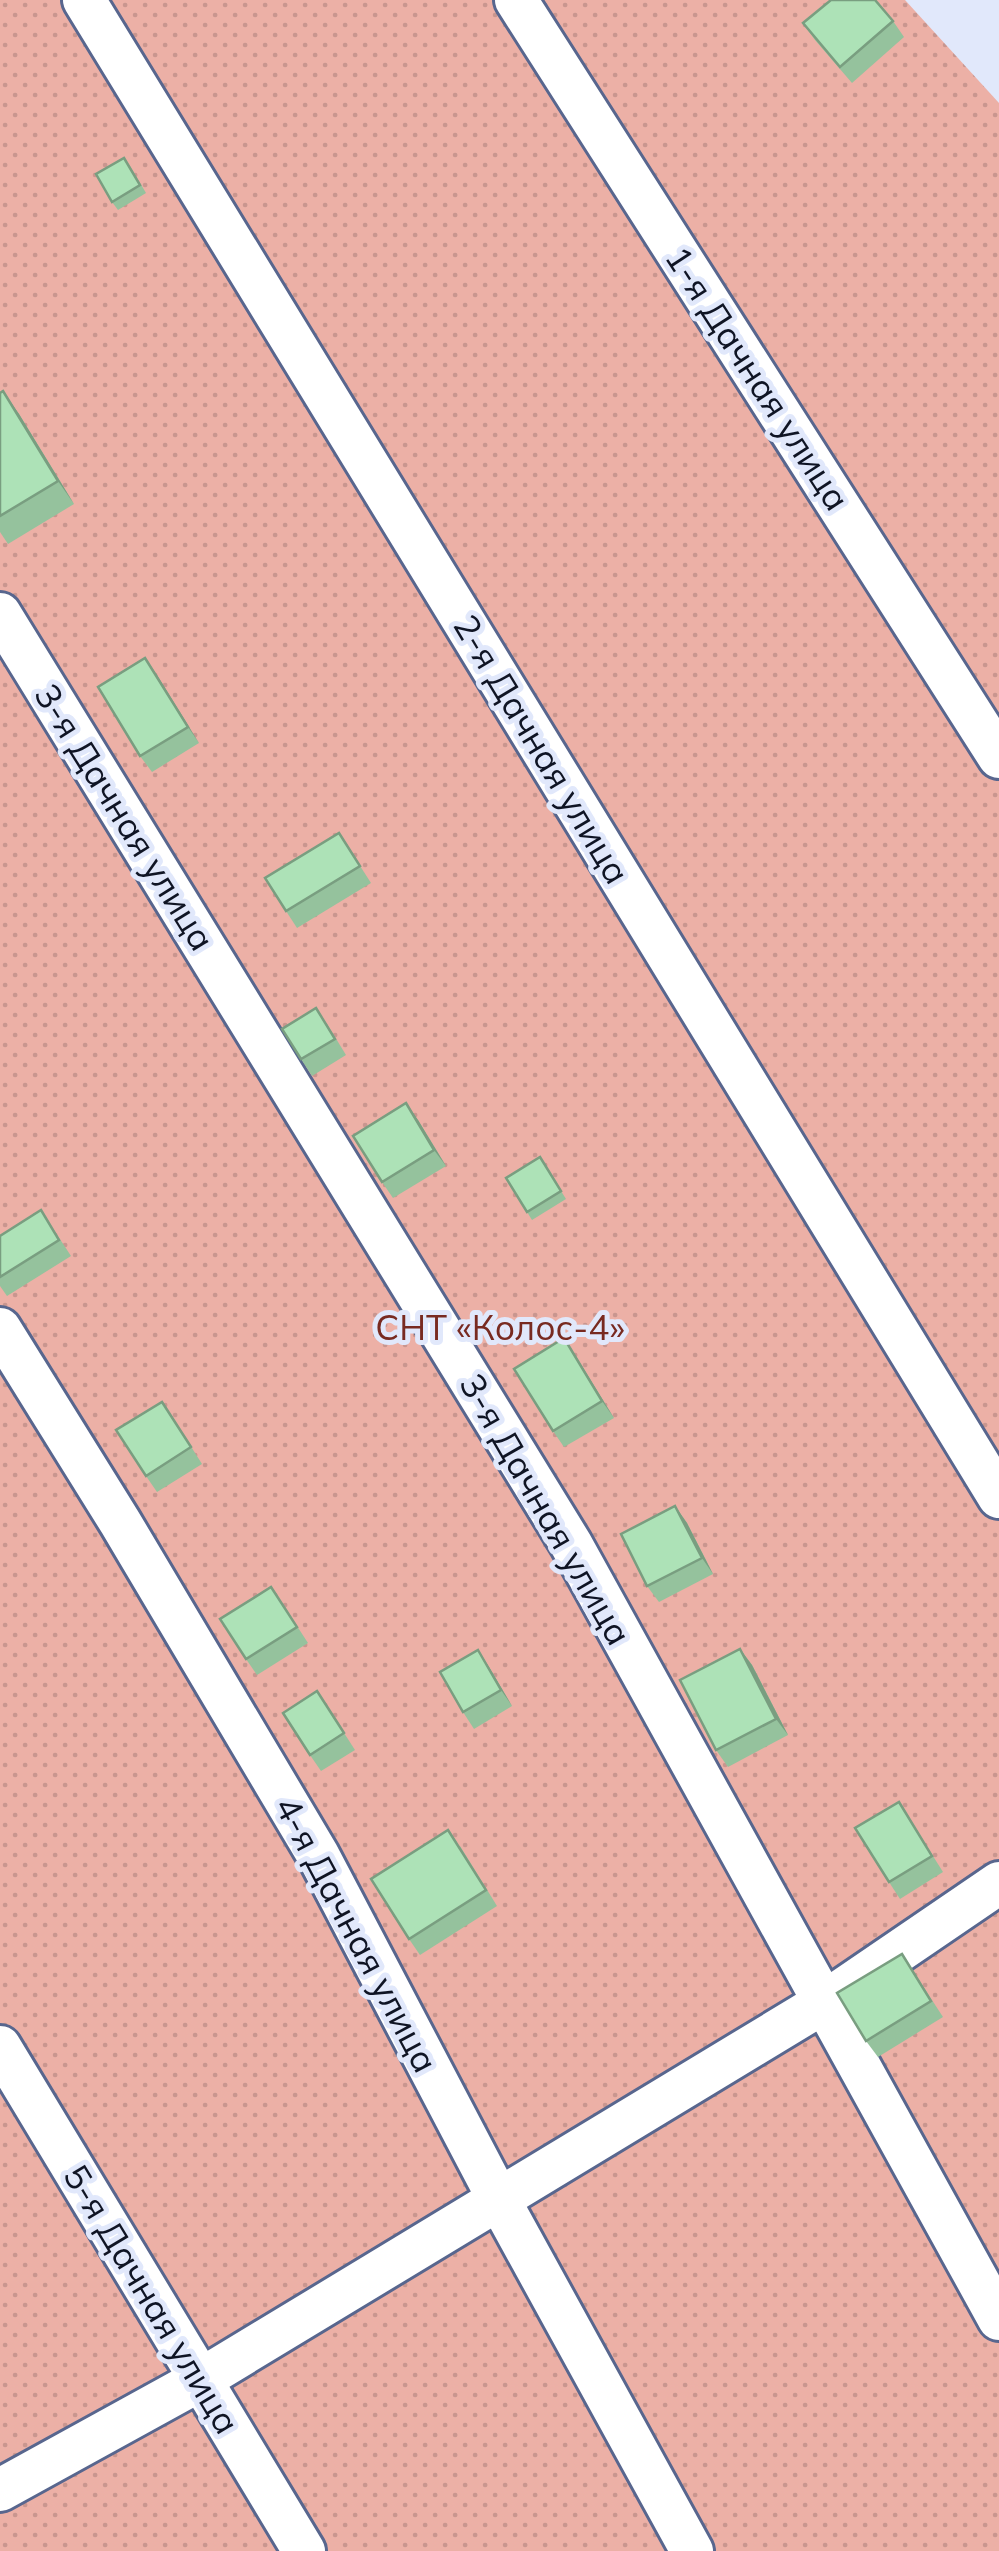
<svg xmlns="http://www.w3.org/2000/svg" width="999" height="2551" viewBox="0 0 999 2551" font-family="Mulish,sans-serif">
<defs>
<pattern id="grass-dots" width="8" height="8" patternUnits="userSpaceOnUse" patternTransform="scale(2.5)"><rect width="8" height="8" fill="#ecb0a6"/><path d="M2 2h.1M6 6h.1" fill="none" stroke="#c9968f" stroke-width="1.8" stroke-linecap="round"/></pattern>
</defs>
<rect width="100%" height="100%" fill="#e1e8fb"/>
<polygon fill="url(#grass-dots)" points="0,0 905,0 999,103 999,2551 0,2551"/>
<g fill="none" stroke-linecap="round" stroke-linejoin="round">
<g stroke="#58668e" stroke-width="48">
<g id="minor">
<polyline points="84,0 999,1497"/>
<polyline points="516,0 999,757"/>
<polyline points="0,614 571,1544 999,2319"/>
<polyline points="0,1329 120,1522 318,1855 498,2198 692,2551"/>
<polyline points="0,2047 304,2551"/>
<polyline points="0,2490 200,2380 823,2003 999,1883"/>
</g>
</g>
<use href="#minor" stroke="#fff" stroke-width="42"/>
</g>
<g fill="#95c29d">
<polygon points="893,21 904,37 852,83 815,40 803,23"/>
<polygon points="130,166 146,193 118,210 112,202"/>
<polygon points="0,393 19,414 74,504 8,544 0,532"/>
<polygon points="145,658 199,743 152,772 140,756"/>
<polygon points="339,833 371,883 297,928 286,911"/>
<polygon points="327,1024 346,1055 312,1076 301,1059"/>
<polygon points="418,1120 446,1166 393,1198 382,1182"/>
<polygon points="540,1157 566,1199 532,1220 506,1178"/>
<polygon points="52,1227 71,1256 7,1296 0,1286 0,1236"/>
<polygon points="575,1355 614,1418 564,1447 553,1431"/>
<polygon points="173,1418 202,1464 157,1492 146,1476"/>
<polygon points="675,1506 687,1523 713,1574 659,1602 647,1586"/>
<polygon points="282,1603 308,1643 257,1675 246,1659"/>
<polygon points="740,1649 752,1665 788,1735 728,1767 716,1750"/>
<polygon points="489,1667 512,1706 474,1729 463,1712"/>
<polygon points="317,1691 355,1750 321,1771 310,1755"/>
<polygon points="899,1802 943,1872 900,1899 889,1882"/>
<polygon points="460,1846 497,1906 420,1955 409,1939"/>
<polygon points="902,1954 943,2017 878,2057 866,2041"/>
</g>
<g fill="#799e80">
<polygon points="3,391 19,414 74,504 58,481"/>
<polygon points="145,658 157,675 199,743 188,727"/>
<polygon points="406,1103 418,1120 446,1166 434,1150"/>
<polygon points="564,1338 575,1355 614,1418 602,1401"/>
<polygon points="675,1506 687,1523 713,1574 702,1558"/>
<polygon points="740,1649 752,1665 788,1735 776,1719"/>
<polygon points="478,1650 489,1667 512,1706 501,1690"/>
</g>
<g fill="#ade2b7" stroke="#799e80" stroke-width="2.5">
<polygon points="831,0 875,0 893,21 840,67 803,23"/>
<polygon points="124,158 140,185 112,202 96,174"/>
<polygon points="3,391 58,481 0,516 0,393"/>
<polygon points="145,658 188,727 140,756 98,687"/>
<polygon points="339,833 360,866 286,911 265,878"/>
<polygon points="316,1008 335,1039 301,1059 282,1029"/>
<polygon points="406,1103 434,1150 382,1182 353,1136"/>
<polygon points="540,1157 561,1191 527,1212 506,1178"/>
<polygon points="41,1210 59,1240 0,1277 0,1236"/>
<polygon points="564,1338 602,1401 553,1431 514,1369"/>
<polygon points="162,1402 191,1447 146,1476 116,1430"/>
<polygon points="675,1506 702,1558 647,1586 621,1534"/>
<polygon points="271,1587 297,1627 246,1659 220,1619"/>
<polygon points="740,1649 776,1719 716,1750 680,1680"/>
<polygon points="478,1650 501,1690 463,1712 440,1672"/>
<polygon points="317,1691 344,1733 310,1755 283,1713"/>
<polygon points="899,1802 932,1856 889,1882 855,1828"/>
<polygon points="448,1830 486,1890 409,1939 371,1879"/>
<polygon points="902,1954 931,2001 866,2041 837,1993"/>
</g>
<g text-anchor="middle" dominant-baseline="central" stroke-width="10" stroke-linejoin="round" paint-order="stroke">
<g font-size="35" fill="#0f1424" stroke="#e1e8fb">
<text transform="translate(758 378) rotate(57)">1-я Дачная улица</text>
<text transform="translate(542 749) rotate(59)">2-я Дачная улица</text>
<text transform="translate(125 817) rotate(58)">3-я Дачная улица</text>
<text transform="translate(546 1509) rotate(60)">3-я Дачная улица</text>
<text transform="translate(357 1934) rotate(62)">4-я Дачная улица</text>
<text transform="translate(152 2299) rotate(59)">5-я Дачная улица</text>
</g>
<g font-size="35" fill="#782a20" stroke="#e1e8fb">
<text x="500" y="1327">СНТ «Колос-4»</text>
</g>
</g>
</svg>
